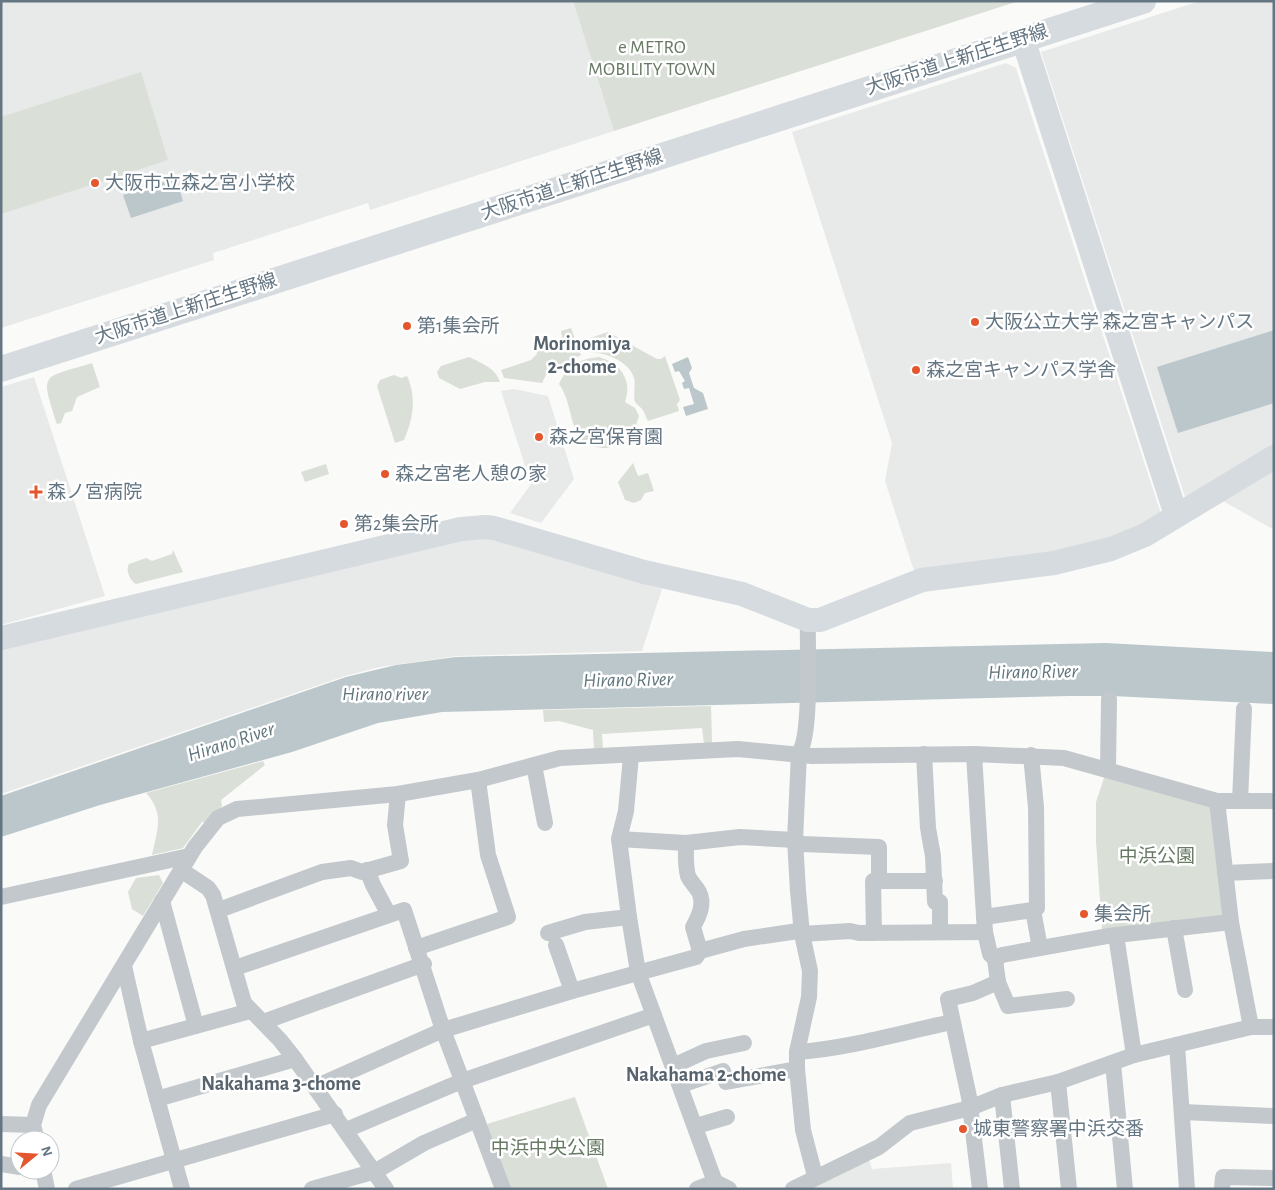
<svg xmlns="http://www.w3.org/2000/svg" width="1275" height="1190" viewBox="0 0 1275 1190" font-family="'Alegreya Sans','Noto Sans JP',sans-serif">
<rect width="100%" height="100%" fill="#fafaf8"/>
<g fill="#e8e9e9">
<polygon points="1,1 573,1 614,131 370,210 368,203 213,253 214,260 1,328"/>
<polygon points="1200,1 1274,1 1274,448 1186,500 1041,52"/>
<polygon points="1006,63 1016,68 1161,514 1125,534 1080,549 915,574 885,481 892,443 792,132"/>
<polygon points="34,377 105,596 1,625 1,387"/>
<polygon points="514,389 548,396 574,479 541,523 510,513 531,484 501,391"/>
<polygon points="1274,465 1274,530 1223,501"/>
<polygon points="482,535 662,589 642,651 457,656 380,667 345,676 1,794 1,649"/>
<polygon points="869,1159 872,1169 951,1163 953,1189 810,1189"/>
</g>
<g fill="#dadfd7">
<polygon points="573,1 1019,1 614,131"/>
<polygon points="141,72 168,160 1,214 1,117"/>
<polygon points="571,328 581,355 564,365 555,375 546,375 542,383 504,378 501,370 531,360 537,354 535,346 562,337 561,331"/>
<path d="M 608,332 L 657,359 L 661,359 L 665,356 L 680,400 L 677,404 L 679,411 L 648,421 L 643,410 L 635,402 C 633,394 636,386 634,378 C 629,360 602,351 585,352 L 581,341 Z"/>
<path d="M 469,357 C 481,363 496,368 500,382 L 485,382 L 460,389 L 439,378 L 437,372 L 441,366 Z"/>
<path d="M 599,357 C 620,363 633,380 625,402 L 635,408 L 639,416 L 636,425 L 609,448 C 564,449 578,411 559,384 C 568,365 579,359 599,357 Z"/>
<path d="M 92,363 L 100,387 L 77,397 L 72,411 L 65,413 L 61,423 L 57,424 C 40,371 41,379 92,363 Z"/>
<path d="M 394,375 L 401,378 L 407,376 C 417,398 413,419 404,440 L 395,443 L 377,386 L 380,380 Z"/>
<polygon points="633,463 638,476 648,473 654,491 645,493 641,500 634,503 625,500 618,482"/>
<polygon points="326,464 329,474 305,482 301,472"/>
<path d="M 173,550 L 183,572 L 136,584 C 130,581 125,569 129,564 L 146,558 L 152,561 L 172,554 Z"/>
<polygon points="711,706 712,743 704,744 702,728 602,734 603,750 594,751 593,730 559,721 544,722 543,710"/>
<path d="M 263,761 L 265,765 L 221,800 L 222,806 L 207,822 L 202,822 L 183,848 L 152,855 C 157,831 165,813 146,793 Z"/>
<polygon points="1105,775 1212,806 1225,918 1102,930 1096,841 1096,802"/>
<polygon points="159,875 163,883 143,916 132,909 128,892 136,878"/>
<polygon points="575,1097 608,1189 510,1189 487,1124"/>
</g>
<g fill="#bbc7cb">
<polygon points="176,178 183,201 131,218 123,195"/>
<polygon points="1274,330 1274,403 1178,433 1157,367"/>
<polygon points="688,357 692,368 689,373 694,388 703,393 708,409 686,416 683,407 694,404 689,388 684,389 682,383 685,381 679,371 675,372 672,364"/>
<polygon points="1106,643 1274,652 1274,704 1113,696 1069,696 442,712 378,723 292,752 100,805 1,837 1,796 346,677 396,665 456,657"/>
</g>
<g fill="none" stroke-linecap="round" stroke-linejoin="round">
<g stroke="#c3c8cc" stroke-width="16">
<path d="M 808,620 C 807,647 812,735 799,753 L 795,840 L 798,891 L 802,934 L 810,971 L 809,997 L 797,1052 L 797,1069 L 803,1130 L 815,1176"/>
<polyline points="924,754 928,828 933,856 935,902 940,902 940,932"/>
<polyline points="974,754 985,932 990,954 995,959 998,982 1008,1006 1067,999"/>
<polyline points="1031,755 1036,807 1037,908 1033,910 1040,948"/>
<polyline points="631,756 626,811 619,839 629,917 638,972 715,1182 729,1189"/>
<polyline points="534,765 545,823"/>
<polyline points="1108,770 1109,699"/>
<polyline points="1217,801 1231,922 1251,1027"/>
<polyline points="1240,801 1244,709"/>
<polyline points="619,839 686,843 740,837 795,840 802,844 879,847 879,880"/>
<path d="M 686,843 C 686,854 685,865 688,876 C 691,883 696,886 699,892 C 705,904 699,916 693,927 L 700,951"/>
<polyline points="181,870 208,888 213,895 244,1003 280,1040 295,1059 386,1189"/>
<polyline points="367,870 373,885 388,913"/>
<polyline points="1225,873 1274,871"/>
<polyline points="1,897 189,856"/>
<polyline points="162,901 196,1026"/>
<polyline points="219,910 322,872 351,868 362,872 401,861 395,825 398,794"/>
<polyline points="984,917 1033,910"/>
<polyline points="1174,928 1185,990"/>
<polyline points="548,933 585,922 629,917"/>
<polyline points="874,933 873,881 935,881"/>
<polyline points="1116,935 1134,1055"/>
<polyline points="556,945 572,991"/>
<polyline points="416,948 508,917 488,855 478,780"/>
<polyline points="995,959 1002,955 1108,936 1231,922"/>
<polyline points="124,966 141,1041 182,1189"/>
<polyline points="235,968 404,910 443,1030 503,1189"/>
<polyline points="263,1022 424,964"/>
<polyline points="141,1041 250,1011"/>
<polyline points="1177,1045 1187,1189"/>
<path d="M 797,1052 C 850,1048 900,1033 952,1022"/>
<polyline points="1113,1063 1125,1189"/>
<polyline points="673,1066 706,1051 744,1043"/>
<polyline points="1058,1082 1069,1189"/>
<polyline points="681,1085 723,1071 726,1082 797,1069"/>
<polyline points="315,1087 443,1030 572,991 696,957 700,951 744,939 798,931 802,934 850,931 859,933 985,932"/>
<polyline points="1002,1095 1012,1189"/>
<polyline points="157,1099 295,1059"/>
<polyline points="1183,1112 1274,1116"/>
<polyline points="1,1124 33,1125"/>
<polyline points="696,1126 727,1117"/>
<polyline points="346,1130 462,1081 654,1015"/>
<polyline points="37,1140 33,1125 39,1105 195,847 218,818 237,809 398,794 478,780 560,758 738,749 812,756 974,754 1064,758 1217,801 1274,801"/>
<polyline points="1,1164 20,1167"/>
<polyline points="43,1170 47,1189"/>
<polyline points="76,1189 335,1114"/>
<polyline points="312,1189 376,1171 424,1143 477,1120"/>
<polyline points="697,1189 715,1182"/>
<polyline points="793,1189 879,1147 910,1123 970,1108 1002,1095 1058,1082 1134,1055 1251,1027 1274,1027"/>
<polyline points="980,1189 969,1097 948,999 973,993 998,982"/>
<polyline points="1222,1189 1223,1177 1274,1178"/>
</g>
<g stroke="#d6dbdf" stroke-width="24">
<polyline points="1023,39 1176,515"/>
<polyline points="1,638 461,529 485,527 494,528 644,572 742,594 808,620 820,620 922,580 1054,563 1111,549 1145,535 1274,457"/>
</g>
<polyline stroke="#d6dbdf" stroke-width="26" points="1,369 1143,1"/>
</g>
<g fill="#e4572e" stroke="#fff" stroke-width="2">
<circle cx="95" cy="183" r="5"/>
<circle cx="975" cy="322" r="5"/>
<circle cx="407" cy="326" r="5"/>
<circle cx="916" cy="370" r="5"/>
<circle cx="539" cy="437" r="5"/>
<circle cx="385" cy="474" r="5"/>
<path d="M33.5 484.5h5v5h5v5h-5v5h-5v-5h-5v-5h5z"/>
<circle cx="344" cy="524" r="5"/>
<circle cx="1084" cy="914" r="5"/>
<circle cx="963" cy="1129" r="5"/>
</g>
<g text-anchor="middle" dominant-baseline="central" stroke-width="5" stroke-linejoin="round" paint-order="stroke">
<g font-size="19" fill="#687a64" stroke="#fff">
<text x="652" y="47">e METRO<tspan x="652" dy="22">MOBILITY TOWN</tspan></text>
<text x="1157" y="856">中浜公園</text>
<text x="548" y="1148">中浜中央公園</text>
</g>
<g font-size="19" fill="#657683" stroke="#fff">
<text transform="translate(957 60) rotate(-18)">大阪市道上新庄生野線</text>
<text transform="translate(572 185) rotate(-18)">大阪市道上新庄生野線</text>
<text transform="translate(186 309) rotate(-18)">大阪市道上新庄生野線</text>
</g>
<g font-size="19" fill="#657683" stroke="#fff" text-anchor="start">
<text x="105" y="183">大阪市立森之宮小学校</text>
<text x="985" y="322">大阪公立大学 森之宮キャンパス</text>
<text x="417" y="326">第1集会所</text>
<text x="926" y="370">森之宮キャンパス学舎</text>
<text x="549" y="437">森之宮保育園</text>
<text x="395" y="474">森之宮老人憩の家</text>
<text x="47" y="492">森ノ宮病院</text>
<text x="354" y="524">第2集会所</text>
<text x="1094" y="914">集会所</text>
<text x="973" y="1129">城東警察署中浜交番</text>
</g>
<g font-size="20" font-weight="bold" fill="#57646e" stroke="#fff">
<text x="582" y="344">Morinomiya<tspan x="582" dy="23">2-chome</tspan></text>
<text x="706" y="1075">Nakahama 2-chome</text>
<text x="281" y="1084">Nakahama 3-chome</text>
</g>
<g font-size="20" font-style="italic" fill="#60757c" stroke="#fff">
<text transform="translate(1033 672) rotate(-1)">Hirano River</text>
<text transform="translate(628 680) rotate(-1)">Hirano River</text>
<text x="385" y="694">Hirano river</text>
<text transform="translate(231 742) rotate(-18)">Hirano River</text>
</g>
</g>
<rect width="1275" height="1190" fill="none" stroke="#657683" stroke-width="5"/>
<g transform="translate(35 1155) rotate(72)"><circle r="24" fill="#ffffff" stroke="#c1c8cd"/>
<path d="M0-4L9 19L0 12L-9 19Z" fill="#e4572e"/>
<text y="-8" font-size="14" font-weight="bold" text-anchor="middle" fill="#657683">N</text>
</g>
</svg>
